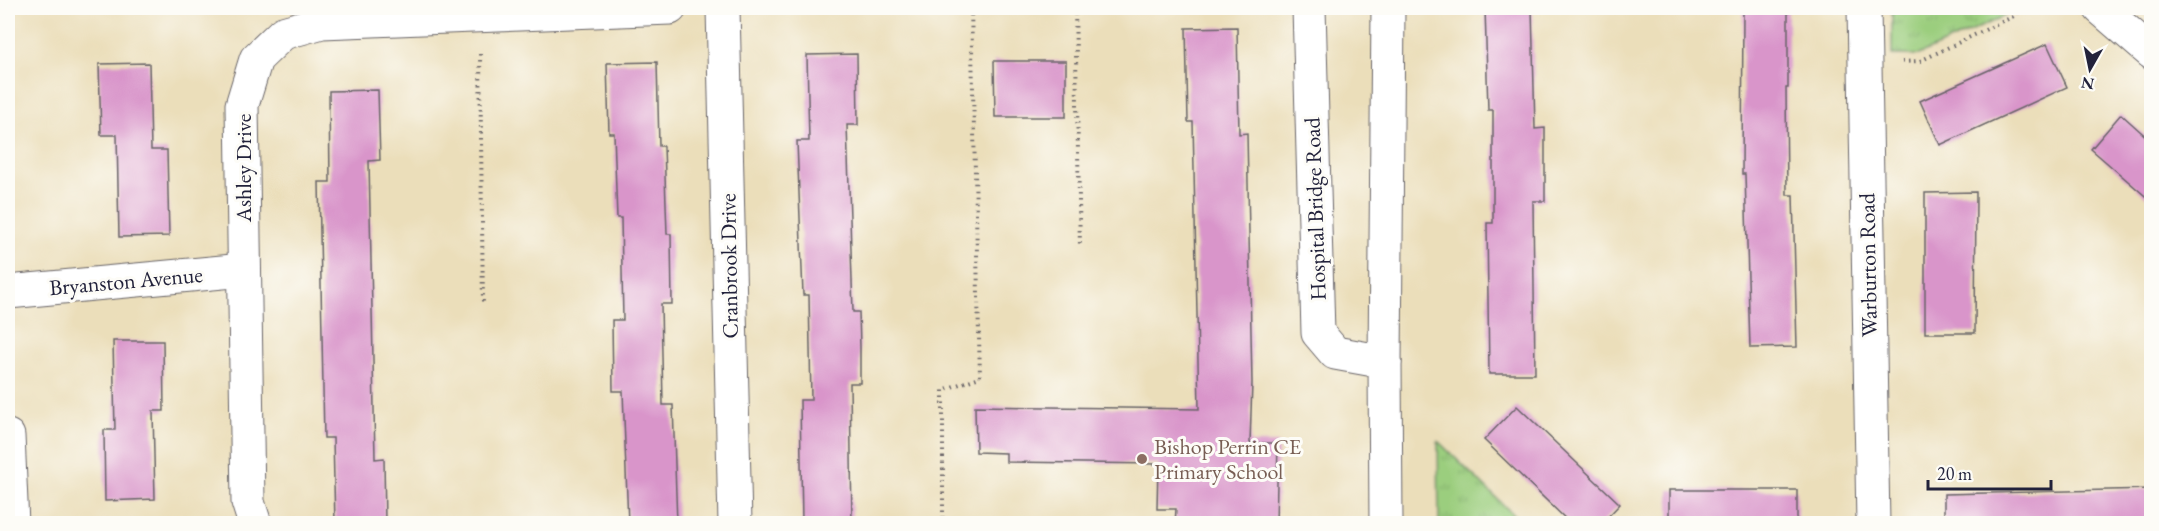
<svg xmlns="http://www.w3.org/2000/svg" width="2159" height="531" viewBox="0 0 2159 531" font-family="'EB Garamond',serif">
<defs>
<pattern id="grass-tufts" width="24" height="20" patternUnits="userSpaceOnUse" patternTransform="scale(1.5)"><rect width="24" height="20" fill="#9bce7e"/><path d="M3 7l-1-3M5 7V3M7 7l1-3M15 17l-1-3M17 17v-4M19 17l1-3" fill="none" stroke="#85b16e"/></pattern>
</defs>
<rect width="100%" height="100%" fill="#fdfcf7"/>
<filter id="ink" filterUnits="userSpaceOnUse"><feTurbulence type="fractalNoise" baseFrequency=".0167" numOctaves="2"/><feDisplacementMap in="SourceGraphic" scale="12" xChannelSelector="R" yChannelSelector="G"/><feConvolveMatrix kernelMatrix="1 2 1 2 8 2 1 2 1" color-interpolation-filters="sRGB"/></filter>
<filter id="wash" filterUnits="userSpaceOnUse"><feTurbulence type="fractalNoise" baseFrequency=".008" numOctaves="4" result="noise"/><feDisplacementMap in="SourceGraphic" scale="24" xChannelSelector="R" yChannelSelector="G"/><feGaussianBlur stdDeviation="1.35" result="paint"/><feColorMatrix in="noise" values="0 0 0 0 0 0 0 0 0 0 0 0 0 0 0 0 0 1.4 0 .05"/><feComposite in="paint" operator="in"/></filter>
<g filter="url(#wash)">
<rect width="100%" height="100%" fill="#ebdeba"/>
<g fill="url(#grass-tufts)" stroke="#5e785c" stroke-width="1.5">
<polygon points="1892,8 2016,8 2011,13 1919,55 1892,55"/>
<polygon points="1438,441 1522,523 1439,523"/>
</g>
<g id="blocks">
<g fill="#d995ca">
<polygon points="1485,8 1532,8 1535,129 1545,128 1545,201 1533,201 1535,374 1489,374 1487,223 1493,223 1493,110 1488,110"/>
<polygon points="1743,8 1788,8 1788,88 1786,88 1787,195 1793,195 1797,347 1750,348 1745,174 1742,174"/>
<polygon points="1237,27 1239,134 1247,133 1252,383 1250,443 1278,443 1276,524 1175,524 1176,509 1157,509 1158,464 1006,462 1006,453 976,452 975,406 1199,409 1193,122 1188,122 1186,28"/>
<polygon points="2047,44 2067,87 1940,145 1920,101"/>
<polygon points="857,54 858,125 847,125 853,312 859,312 860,347 860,383 850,383 852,524 802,524 800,400 811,400 810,348 809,295 803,295 797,141 809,141 807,55"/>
<polygon points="994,61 1066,61 1066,117 995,117"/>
<polygon points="657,62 659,146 664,146 667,234 671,234 672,304 661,304 663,405 673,405 677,524 628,524 623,391 613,391 612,320 623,320 622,270 621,218 617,218 614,133 609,133 607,63"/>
<polygon points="149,63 151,150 167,150 169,236 119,237 117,135 101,135 99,64"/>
<polygon points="378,90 380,160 369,161 375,459 384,458 385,524 335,524 333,438 324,438 319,182 330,182 329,91"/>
<polygon points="2121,114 2151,141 2151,201 2091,149"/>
<polygon points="1976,192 1975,333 1925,333 1925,193"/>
<polygon points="113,341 163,341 164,411 153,411 155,499 105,501 104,430 115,430"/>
<polygon points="1517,406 1620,504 1601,524 1571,524 1484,440"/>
<polygon points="2151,489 2151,524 1944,524 1944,494"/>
<rect x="1669" y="490" width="128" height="34"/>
</g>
</g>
</g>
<g filter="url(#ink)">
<use href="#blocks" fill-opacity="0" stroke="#686467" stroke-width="1.5"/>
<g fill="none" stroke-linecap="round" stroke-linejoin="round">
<g stroke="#686467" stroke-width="35">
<g id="minor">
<polyline points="723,8 735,524"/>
<polyline points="1309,8 1318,333 1335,353 1385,362"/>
<polyline points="1864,8 1873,524"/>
<polyline points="2100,8 2152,53"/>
<polyline points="8,292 244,270"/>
<polyline points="8,436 12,524"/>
<polyline points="255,524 248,502 242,105 256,59 283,33 322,22 670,8"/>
</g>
</g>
<g stroke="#686467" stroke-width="35">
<polyline id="major" points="1386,524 1385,362 1388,8"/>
</g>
<g stroke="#686467" stroke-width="4" stroke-dasharray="1.5 4.5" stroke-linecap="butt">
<polyline points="1075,8 1080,247"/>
<polyline points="480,54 483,306"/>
<polyline points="1902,62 1920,61 2012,17 2022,8"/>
<polyline points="943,524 943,390 980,377 971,8"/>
</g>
<use href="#minor" stroke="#fff" stroke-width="33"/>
<use href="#major" stroke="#fff" stroke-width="33"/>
</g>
</g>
<circle fill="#8d6e63" stroke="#fdfcf7" stroke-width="2" cx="1142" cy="459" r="6"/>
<g text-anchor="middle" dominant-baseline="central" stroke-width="6" stroke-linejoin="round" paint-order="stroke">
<g font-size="22" fill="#22223b" stroke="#fdfcf7">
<text transform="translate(243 168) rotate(-90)">Ashley Drive</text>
<text transform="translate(1315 209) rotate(-92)">Hospital Bridge Road</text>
<text transform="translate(1868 265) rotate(-91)">Warburton Road</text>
<text transform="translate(729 266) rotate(-91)">Cranbrook Drive</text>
<text transform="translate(126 281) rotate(-5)">Bryanston Avenue</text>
</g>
<g font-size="22" fill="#785e54" stroke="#fdfcf7" text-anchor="start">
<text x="1154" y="446">Bishop Perrin CE<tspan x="1154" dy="25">Primary School</tspan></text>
</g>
</g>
<rect width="2159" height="531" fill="none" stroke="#fdfcf7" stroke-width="30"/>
<g transform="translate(2090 69) rotate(189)" stroke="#fdfcf7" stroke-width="4.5" paint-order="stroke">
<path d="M0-4.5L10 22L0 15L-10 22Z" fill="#22223b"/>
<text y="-9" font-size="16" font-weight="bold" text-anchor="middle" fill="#22223b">N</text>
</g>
<path d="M1928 480v9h123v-9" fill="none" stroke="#22223b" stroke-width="3"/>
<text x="1937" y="480" font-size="18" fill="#22223b" stroke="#fdfcf7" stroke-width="4.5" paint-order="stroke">20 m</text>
</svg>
